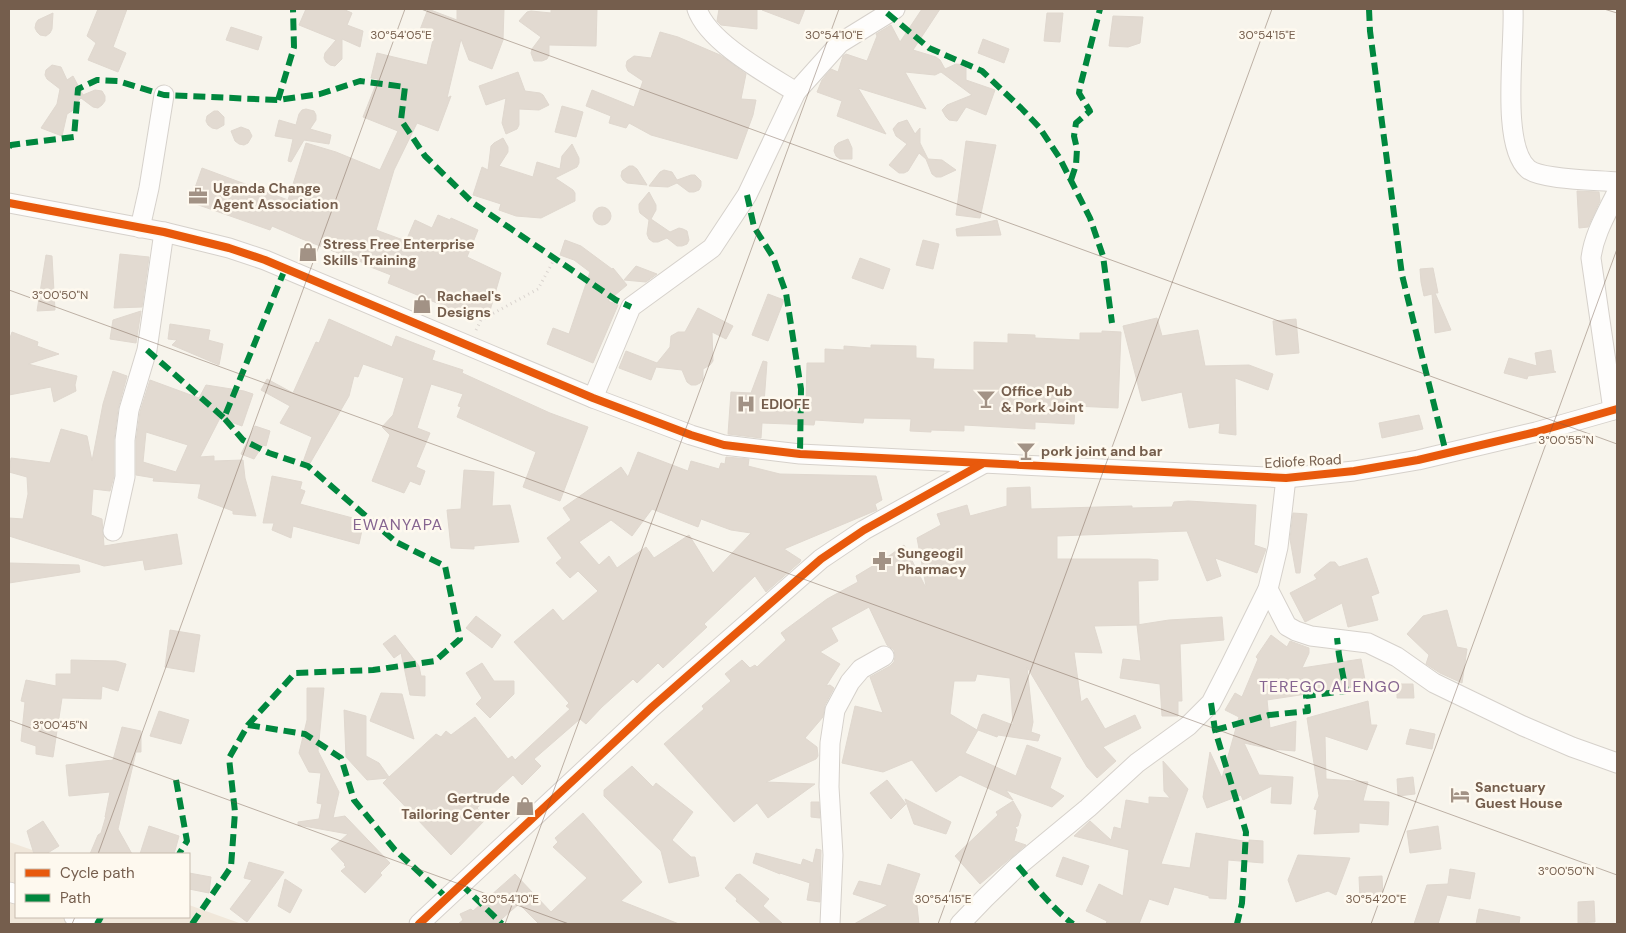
<svg xmlns="http://www.w3.org/2000/svg" width="1626" height="933" viewBox="0 0 1626 933" font-family="'DM Sans',sans-serif">
<rect width="100%" height="100%" fill="#f7f4ec"/>
<polygon fill="#f0e7da" points="9,842 44,854 16,854 16,917 189,917 189,905 242,924 9,924"/>
<g fill="#e2dad1" stroke="#e0d8cf" fill-rule="evenodd">
<polygon points="98,9 127,9 113,47 126,53 118,72 88,60 96,43 87,36"/>
<polygon points="306,9 343,9 352,13 347,25 363,31 360,47 342,39 342,59 335,66 330,65 326,62 324,58 325,53 336,40 299,25"/>
<polygon points="428,9 457,20 457,9 504,9 503,40 492,69 469,60 461,39 447,98 451,96 438,131 417,123 394,170 376,230 406,241 415,220 432,228 438,215 450,220 451,218 478,230 467,257 501,273 489,314 480,310 476,319 388,283 391,275 363,264 364,263 302,239 272,226 270,230 190,202 202,168 288,200 306,143 336,152 380,170 398,131 363,117 378,79 371,78 377,53 427,65 433,40 418,35"/>
<polygon points="551,9 597,9 596,46 549,45 549,55 547,59 542,61 534,61 531,53 532,49 541,37 519,21 527,12 531,11 551,13"/>
<polygon points="719,9 757,9 757,29 721,25 717,21"/>
<polygon points="763,9 805,9 799,24 762,10"/>
<polygon points="922,9 940,9 913,50 936,57 940,60 945,69 956,64 966,65 966,80 995,90 986,115 966,107 957,121 949,120 946,117 942,110 947,105 972,95 941,72 935,75 905,72 926,109 858,88 886,134 837,116 842,101 817,92 822,80 831,69 838,72 843,56 846,54 867,61 877,36 876,34 891,25 900,42"/>
<polygon points="53,13 52,29 50,33 46,36 40,35 37,32 35,28 36,23 38,20"/>
<polygon points="1047,13 1063,13 1060,42 1044,41"/>
<polygon points="1113,16 1143,17 1140,43 1128,47 1109,46"/>
<polygon points="231,27 262,37 258,50 226,40"/>
<polygon points="660,32 678,37 720,55 746,74 741,99 756,100 753,115 737,159 651,135 629,123 626,128 609,123 611,116 586,106 592,90 634,107 643,81 628,71 626,66 627,61 634,56 651,58"/>
<polygon points="983,39 1009,49 1004,63 978,53"/>
<polygon points="52,65 61,67 67,80 73,76 83,95 95,90 102,91 105,96 105,101 102,105 98,108 93,107 81,98 78,101 80,105 78,103 72,111 67,114 62,136 41,128 57,104 60,89 47,79 45,75 46,70"/>
<polygon points="518,72 525,91 540,93 543,95 549,105 539,110 519,109 519,125 517,129 506,134 502,123 506,98 486,105 479,86"/>
<polygon points="562,106 583,112 576,137 555,132"/>
<polygon points="306,109 314,111 316,115 316,120 310,129 331,135 329,144 304,140 291,162 288,161 293,139 275,136 279,120 296,125 299,114 302,110"/>
<polygon points="214,111 218,111 224,117 224,125 217,129 212,128 208,125 206,121 207,116"/>
<polygon points="907,120 915,134 920,128 920,143 928,159 942,160 956,170 941,177 936,177 932,174 926,159 919,153 908,171 904,173 899,173 889,165 907,144 896,136 893,129 898,123"/>
<polygon points="241,127 249,130 252,136 248,143 244,145 239,144 235,141 231,131"/>
<polygon points="503,138 508,147 508,152 499,166 533,177 537,162 560,169 562,156 572,144 579,158 579,163 577,167 555,178 573,190 575,193 575,201 541,218 516,216 499,210 501,204 473,195 482,167 488,170 491,146 494,143"/>
<polygon points="848,139 852,148 852,159 840,159 836,156 834,151 835,146 838,143"/>
<polygon points="966,141 996,145 980,218 956,215"/>
<polygon points="629,166 633,166 637,169 647,185 627,183 623,180 621,176 622,171"/>
<polygon points="664,170 672,172 677,180 691,175 695,175 701,181 701,186 699,190 694,192 689,192 677,183 668,187 649,186 660,172"/>
<polygon points="1577,191 1599,192 1600,201 1588,227 1579,228"/>
<polygon points="649,192 656,205 656,210 651,219 670,232 679,228 683,229 687,231 689,240 687,244 682,246 677,246 667,238 658,242 653,242 649,239 647,234 649,220 640,213 639,209 639,204"/>
<circle cx="602" cy="216" r="9"/>
<polygon points="997,220 1001,235 957,236 956,229"/>
<polygon points="565,240 581,246 612,269 613,268 627,285 608,301 618,305 593,363 547,344 553,328 569,334 590,272 574,260 560,255"/>
<polygon points="923,240 939,244 933,269 916,265"/>
<polygon points="120,254 149,257 142,307 114,308"/>
<polygon points="46,255 52,256 55,310 37,311"/>
<polygon points="860,258 890,269 883,289 852,278"/>
<polygon points="636,266 657,274 646,282 624,280"/>
<polygon points="1433,268 1438,293 1435,293 1451,330 1435,333 1432,294 1424,296 1421,282 1420,269"/>
<polygon points="768,294 784,300 768,341 752,335"/>
<polygon points="698,308 733,326 726,339 712,332 713,361 710,365 703,369 703,379 700,383 696,385 691,385 687,382 682,370 656,367 651,380 619,368 626,351 657,363 670,347 671,336 678,332 685,332"/>
<polygon points="141,311 136,343 110,339 113,320"/>
<polygon points="1157,318 1162,336 1198,330 1205,366 1249,365 1273,374 1268,390 1235,378 1236,435 1219,433 1220,423 1189,428 1182,392 1142,401 1123,326"/>
<polygon points="329,319 392,347 396,336 435,351 432,360 463,370 462,373 550,413 588,427 560,501 523,487 536,452 457,417 461,407 458,406 463,394 431,384 417,428 430,433 416,467 425,471 420,485 410,481 404,493 372,481 390,435 382,427 393,415 404,378 363,364 358,377 354,376 349,396 309,465 303,462 312,437 280,423 290,406 261,390 267,379 293,393 316,342 319,343"/>
<polygon points="1296,319 1299,353 1276,355 1273,321"/>
<polygon points="170,324 210,330 208,340 223,344 219,365 172,345 177,340 168,339"/>
<polygon points="1102,331 1121,332 1118,408 1075,406 1074,424 1035,422 1035,429 964,425 964,431 931,430 931,432 910,431 911,419 864,418 863,423 815,420 814,425 762,423 761,438 728,434 731,392 751,393 763,361 767,362 764,403 806,405 807,363 825,363 825,349 844,350 844,346 871,348 871,345 916,346 916,358 934,359 933,369 974,370 974,342 1008,343 1008,334 1035,335 1035,338 1080,340 1080,333 1102,333"/>
<polygon points="12,332 38,342 37,346 59,354 28,364 77,376 75,385 76,391 54,402 51,387 9,395 9,341"/>
<polygon points="1551,350 1554,371 1556,372 1528,376 1527,379 1504,373 1509,358 1537,366 1535,353"/>
<polygon points="113,371 127,376 118,409 114,440 114,476 110,491 93,489 91,515 102,519 104,546 177,534 182,564 145,570 143,560 104,566 9,536 9,518 23,519 28,494 27,477 9,472 11,458 50,463 61,429 87,436 92,461 103,404"/>
<path d="M 150,380 L 199,398 L 206,385 L 244,391 L 253,394 L 242,426 L 220,418 L 200,457 L 214,456 L 214,461 L 243,460 L 245,478 L 256,516 L 233,514 L 233,511 L 198,498 L 201,484 L 153,481 L 154,478 L 136,475 L 136,441 L 140,412 ZM 146,432 L 188,445 L 176,472 L 143,462 Z"/>
<polygon points="1419,415 1423,429 1382,438 1379,423"/>
<polygon points="255,426 270,431 266,446 263,445 254,459 241,454"/>
<path d="M 638,452 L 688,471 L 691,461 L 719,469 L 721,463 L 725,464 L 726,457 L 749,459 L 748,466 L 780,474 L 876,476 L 882,500 L 875,504 L 877,510 L 784,549 L 801,560 L 800,562 L 766,592 L 755,576 L 704,624 L 707,627 L 663,668 L 658,663 L 637,683 L 633,679 L 602,707 L 586,724 L 580,719 L 534,759 L 541,766 L 522,785 L 513,775 L 477,808 L 486,819 L 451,855 L 383,783 L 388,778 L 367,780 L 346,757 L 344,710 L 366,716 L 366,756 L 379,763 L 389,777 L 436,734 L 441,737 L 446,731 L 451,735 L 475,717 L 508,759 L 512,756 L 515,760 L 570,709 L 566,706 L 569,703 L 514,642 L 553,609 L 563,621 L 598,591 L 578,571 L 570,578 L 556,563 L 562,558 L 547,538 L 571,520 L 563,508 L 621,467 L 628,477 ZM 652,509 L 698,527 L 701,519 L 731,530 L 751,533 L 713,573 L 689,535 L 654,558 L 646,547 L 617,568 L 609,556 L 599,565 L 579,542 L 611,520 L 632,536 Z"/>
<polygon points="464,470 494,472 492,506 510,505 519,542 474,546 474,549 451,548 447,510 461,509"/>
<polygon points="272,476 302,482 300,489 305,491 300,504 364,521 359,544 293,526 291,538 272,530 274,523 263,523"/>
<path d="M 1030,487 L 1031,509 L 1132,506 L 1132,508 L 1172,507 L 1174,502 L 1188,501 L 1256,505 L 1254,545 L 1266,549 L 1257,573 L 1215,558 L 1221,576 L 1207,581 L 1187,531 L 1057,536 L 1057,559 L 1149,559 L 1158,560 L 1158,580 L 1138,581 L 1139,625 L 1094,626 L 1102,653 L 1074,652 L 1081,702 L 1087,698 L 1105,729 L 1135,715 L 1141,728 L 1103,747 L 1116,761 L 1097,778 L 1087,767 L 1027,667 L 1033,722 L 1031,732 L 1040,735 L 1038,741 L 998,735 L 997,737 L 978,730 L 965,753 L 1016,776 L 1027,745 L 1061,758 L 1050,788 L 1064,796 L 1052,807 L 1006,790 L 1013,800 L 960,775 L 936,792 L 912,760 L 883,772 L 842,763 L 855,706 L 883,713 L 870,677 L 890,666 L 894,662 L 895,657 L 894,650 L 887,645 L 869,607 L 831,628 L 838,641 L 820,652 L 840,664 L 826,686 L 830,685 L 834,688 L 825,705 L 823,717 L 805,738 L 817,747 L 818,756 L 816,759 L 766,782 L 815,784 L 768,818 L 757,803 L 734,822 L 664,744 L 704,709 L 702,706 L 731,681 L 725,674 L 742,660 L 750,668 L 755,665 L 757,667 L 786,640 L 781,633 L 827,599 L 858,582 L 856,576 L 876,564 L 875,562 L 889,556 L 904,545 L 925,586 L 926,586 L 917,538 L 941,525 L 937,514 L 967,505 L 970,516 L 1007,506 L 1007,488 ZM 977,674 L 1010,678 L 1013,725 L 984,714 L 982,715 L 977,730 L 950,714 L 954,681 L 975,681 Z"/>
<polygon points="1293,513 1307,514 1300,573 1296,573 1290,539"/>
<polygon points="1367,558 1379,593 1371,596 1378,620 1348,627 1342,603 1305,622 1290,593 1317,579 1314,575 1330,562 1335,562 1339,567"/>
<polygon points="9,563 79,565 80,572 9,583"/>
<polygon points="1447,610 1457,647 1467,649 1462,683 1440,673 1426,664 1429,655 1407,634 1423,616"/>
<polygon points="476,616 501,635 492,648 466,628"/>
<polygon points="1222,617 1224,640 1180,644 1182,701 1178,701 1178,716 1162,716 1160,684 1120,678 1123,659 1141,661 1137,625 1169,620"/>
<polygon points="170,630 200,635 194,672 165,667"/>
<polygon points="395,635 419,666 421,676 425,676 425,696 410,695 401,653 394,658 383,644"/>
<polygon points="1271,635 1287,647 1290,641 1309,648 1309,653 1302,668 1361,659 1366,685 1267,700 1270,728 1296,721 1295,751 1271,749 1244,743 1259,775 1293,777 1291,804 1271,803 1272,786 1243,800 1241,795 1207,808 1203,797 1210,752 1222,778 1239,717 1225,710 1235,693 1242,697 1258,659 1256,657"/>
<polygon points="71,660 116,661 126,664 118,691 102,686 101,699 62,698 53,757 36,754 36,746 21,741 25,702 21,701 26,680 56,686 56,674 71,674"/>
<polygon points="482,663 494,681 514,681 514,694 490,718 476,704 482,698 466,673"/>
<polygon points="1397,684 1413,684 1414,698 1397,698"/>
<polygon points="307,688 324,688 318,751 339,792 333,818 345,816 390,863 380,873 382,875 365,893 341,871 346,867 344,865 345,864 331,849 348,834 298,825 298,822 319,819 322,804 317,803 321,773 309,772 299,753 307,720"/>
<polygon points="381,693 402,694 414,739 370,721"/>
<polygon points="1368,701 1371,725 1377,725 1367,750 1325,736 1326,779 1368,782 1363,801 1389,802 1388,825 1359,823 1359,832 1314,834 1317,810 1314,809 1319,796 1307,718"/>
<polygon points="159,711 189,720 181,744 150,736"/>
<polygon points="122,727 141,731 141,752 136,752 118,829 132,854 90,854 98,835 101,833 106,816 105,817 110,792 69,796 66,765 113,760"/>
<polygon points="1410,729 1435,734 1432,749 1406,744"/>
<polygon points="1163,761 1188,789 1161,864 1190,868 1196,833 1249,842 1249,840 1263,841 1263,863 1228,860 1226,899 1209,898 1209,896 1174,887 1168,905 1149,899 1139,924 1106,924 1107,921 1086,911 1099,884 1123,896 1129,850 1074,836 1090,821 1111,840 1114,827 1121,829 1126,800 1149,804 1149,797 1170,798 1164,791"/>
<polygon points="632,766 653,787 656,783 693,812 672,840 691,857 695,857 699,876 669,883 661,851 604,796 604,790"/>
<polygon points="1413,777 1415,794 1398,796 1397,779"/>
<polygon points="887,780 906,804 891,819 870,793"/>
<polygon points="905,799 951,822 946,834 914,824"/>
<polygon points="1013,801 1021,815 1018,826 1015,827 1017,830 1014,841 1026,845 980,884 955,856 998,815 996,812"/>
<polygon points="811,802 819,802 820,818 811,817"/>
<polygon points="583,813 642,882 621,901 679,924 537,924 538,923 519,904 496,924 458,924 463,920 460,914 471,909 473,911 515,874 551,912 587,878 553,847 558,842 555,838"/>
<polygon points="43,821 59,846 46,854 34,854 27,831"/>
<polygon points="149,826 179,836 174,854 140,854"/>
<polygon points="1438,826 1441,849 1410,853 1407,831"/>
<polygon points="816,849 821,850 820,902 807,900 810,883 780,873 780,874 753,863 756,853 801,865 803,859 813,863"/>
<polygon points="1298,855 1350,858 1336,895 1328,891 1296,902 1288,880"/>
<polygon points="1063,857 1089,866 1082,885 1056,876"/>
<polygon points="249,862 284,872 247,922 230,909 252,880 244,878"/>
<polygon points="888,864 920,874 913,894 919,895 917,906 919,924 854,924 888,905 853,894 859,881 881,886"/>
<polygon points="1450,869 1475,873 1470,899 1447,895 1438,924 1414,924 1427,885 1448,884"/>
<polygon points="189,873 211,877 209,893 189,889"/>
<polygon points="740,874 769,899 763,906 783,924 762,924 736,901 737,899 725,888 736,875"/>
<polygon points="1382,876 1383,897 1360,898 1359,877"/>
<polygon points="285,879 302,890 290,913 278,906"/>
<polygon points="1594,901 1595,922 1578,923 1578,902"/>
<polygon points="1479,909 1520,917 1519,924 1476,924"/>
</g>
<g fill="none" stroke-linecap="round" stroke-linejoin="round">
<g stroke="#d6d1cb" stroke-width="21">
<g id="minor">
<path d="M 697,9 C 708,42 767,74 796,92"/>
<path d="M 1513,9 C 1515,45 1500,145 1528,169 C 1541,180 1598,180 1617,182"/>
<polyline points="9,203 164,232 229,248 265,260 593,398 691,435 724,445 800,454 1286,478 1354,471 1418,460 1536,432 1617,409"/>
<polyline points="140,228 149,188 164,95"/>
<polyline points="593,398 631,307 712,248 747,195 796,92 840,43 895,9"/>
<path d="M 1613,410 L 1591,258 C 1594,234 1607,213 1617,192"/>
<polyline points="113,531 125,477 125,440 129,410 147,350 164,232"/>
<polyline points="1268,589 1287,626 1296,631 1311,636 1368,643 1397,657 1434,683 1523,726 1572,747 1617,763"/>
<polyline points="9,892 16,894"/>
<polyline points="74,917 92,924"/>
<polyline points="419,924 652,707 821,559 864,530 983,464"/>
<polyline points="830,924 833,855 829,787 830,743 835,710 850,682 861,669 884,656"/>
<polyline points="960,924 985,898 1018,866 1088,808 1137,763 1188,726 1211,703 1230,666 1268,589 1278,547 1286,478"/>
</g>
</g>
<polyline stroke="#dad4cf" stroke-width="3" stroke-dasharray="1 4" stroke-linecap="butt" points="476,330 481,320 538,289 555,258"/>
<use href="#minor" stroke="#fefdfc" stroke-width="19"/>
<g stroke="#00873e" stroke-width="6" stroke-dasharray="12 6" stroke-linecap="butt">
<polyline points="1369,9 1370,31 1402,275 1446,453"/>
<polyline points="887,13 929,48 982,71 1021,108 1039,127 1059,157 1090,218 1103,256 1112,323"/>
<polyline points="278,100 294,47 293,9"/>
<polyline points="9,147 11,145 74,137 78,89 97,80 118,81 164,95 278,100 320,94 360,81 405,87 401,120 425,156 473,203 616,300 631,307"/>
<polyline points="1071,180 1076,165 1077,149 1074,136 1076,123 1090,111 1079,93 1080,87 1100,9"/>
<polyline points="747,195 754,227 773,257 786,293 801,389 800,454"/>
<polyline points="147,350 224,418"/>
<polyline points="1211,703 1215,730 1246,832 1242,903 1237,924"/>
<polyline points="248,725 305,734 341,758 354,800 395,850 447,898"/>
<polyline points="1215,730 1269,715 1308,711 1306,696 1346,691 1339,655 1337,638"/>
<polyline points="176,780 187,841 179,854"/>
<path d="M 1018,866 C 1036,887 1052,908 1073,924"/>
<polyline points="461,884 502,924"/>
<polyline points="97,924 101,917"/>
<polyline points="192,924 231,867 235,812 229,758 248,725 295,673 373,670 435,661 460,639 445,566 396,542 308,466 269,453 243,440 224,418 285,269"/>
</g>
<g stroke="#fef9ef" stroke-width="11">
<g id="cycleway">
<polyline points="9,203 164,232 229,248 265,260 593,398 691,435 724,445 800,454 1286,478 1354,471 1418,460 1536,432 1617,409"/>
<polyline points="419,924 652,707 821,559 864,530 982,464"/>
</g>
</g>
<use href="#cycleway" stroke="#e8590c" stroke-width="8"/>
</g>
<path fill="none" stroke="#755e4d" stroke-width="1" stroke-opacity="0.45" d="M 421,9 L 1617,444M 1604,9 L 1617,13M 9,290 L 1617,875M 9,720 L 569,924M 98,854 L 405,9M 72,924 L 75,917M 505,924 L 839,9M 938,924 L 1272,9M 1371,924 L 1617,249"/>
<defs>
<g id="office-bare" transform="scale(1.5)"><path d="M-6-3h4V-5.5h4V-3h4V5H-6ZM-1-4.5V-3h2v-1.5ZM-6 0V1H6V0Z" fill="#a29285" stroke="#fef9ef" stroke-width="2.5" paint-order="stroke"/></g>
<g id="shop-bare" transform="scale(1.5)"><path d="M-5-2.5h2.3a2.7 3.5 0 0 1 5.4 0H5L5.5 6h-11ZM-1.5-2.5h3a1.5 2.3 0 0 0-3 0Z" fill="#a29285" stroke="#fef9ef" stroke-width="2.5" paint-order="stroke"/></g>
<g id="bar-bare" transform="scale(1.5)"><path d="M-6-5H6L.8 .8V4.5H3.5V6h-7V4.5H-.8V.8Z" fill="#a29285" stroke="#fef9ef" stroke-width="2.5" paint-order="stroke"/></g>
<g id="hospital-bare" transform="scale(1.5)"><path d="M-5-5h3v3.5h4V-5h3V5h-3V1.5h-4V5h-3Z" fill="#a29285" stroke="#fef9ef" stroke-width="2.5" paint-order="stroke"/></g>
<g id="pharmacy-bare" transform="scale(1.5)"><path d="M-2-6h4v4h4v4h-4v4h-4v-4h-4v-4h4Z" fill="#a29285" stroke="#fef9ef" stroke-width="2.5" paint-order="stroke"/></g>
<g id="hotel-bare" transform="scale(1.5)"><path d="M-6-4.5h1.5V1H6V5H4.5V3h-9V5H-6ZM-4 0a1.8 1.8 0 1 1 3.6 0ZM.5 0V-2.5h3Q6-2.5 6 0Z" fill="#a29285" stroke="#fef9ef" stroke-width="2.5" paint-order="stroke"/></g>
</defs>
<g fill-rule="evenodd">
<use href="#office-bare" x="198" y="196"/>
<use href="#shop-bare" x="308" y="252"/>
<use href="#shop-bare" x="422" y="304"/>
<use href="#bar-bare" x="986" y="399"/>
<use href="#hospital-bare" x="746" y="404"/>
<use href="#bar-bare" x="1026" y="451"/>
<use href="#pharmacy-bare" x="882" y="561"/>
<use href="#hotel-bare" x="1460" y="795"/>
<use href="#shop-bare" x="525" y="806"/>
</g>
<g text-anchor="middle" dominant-baseline="central" stroke-width="5" stroke-linejoin="round" paint-order="stroke">
<g font-size="14" font-weight="bold" fill="#755e4d" stroke="#fef9ef" text-anchor="start">
<text x="213" y="188">Uganda Change<tspan x="213" dy="16">Agent Association</tspan></text>
<text x="323" y="244">Stress Free Enterprise<tspan x="323" dy="16">Skills Training</tspan></text>
<text x="437" y="296">Rachael's<tspan x="437" dy="16">Designs</tspan></text>
<text x="1001" y="391">Office Pub<tspan x="1001" dy="16">&amp; Pork Joint</tspan></text>
<text x="761" y="404">EDIOFE</text>
<text x="1041" y="451">pork joint and bar</text>
<text x="897" y="553">Sungeogil<tspan x="897" dy="16">Pharmacy</tspan></text>
<text x="1475" y="787">Sanctuary<tspan x="1475" dy="16">Guest House</tspan></text>
<text x="510" y="798" text-anchor="end">Gertrude<tspan x="510" dy="16">Tailoring Center</tspan></text>
</g>
<g font-size="14" fill="#755e4d" stroke="#fef9ef">
<text transform="translate(1303 461) rotate(-3)">Ediofe Road</text>
</g>
<g font-size="16" letter-spacing="1" fill="#866591" stroke="#fef9ef">
<text x="398" y="524">EWANYAPA</text>
<text x="1330" y="686">TEREGO ALENGO</text>
</g>
</g>
<g font-size="12" text-anchor="middle" fill="#755e4d" stroke="#fef9ef" stroke-width="5" stroke-linejoin="round" paint-order="stroke">
<text x="401" y="39">30°54'05"E</text>
<text x="834" y="39">30°54'10"E</text>
<text x="1267" y="39">30°54'15"E</text>
<text x="60" y="299">3°00'50"N</text>
<text x="1566" y="444">3°00'55"N</text>
<text x="60" y="729">3°00'45"N</text>
<text x="1566" y="875">3°00'50"N</text>
<text x="510" y="903">30°54'10"E</text>
<text x="943" y="903">30°54'15"E</text>
<text x="1376" y="903">30°54'20"E</text>
</g>
<rect width="1626" height="933" fill="none" stroke="#755e4d" stroke-width="20"/>
<rect x="15" y="853" width="175" height="65" fill="#fef9ef" stroke="#c7bbae"/>
<rect x="25" y="869" width="25" height="8" fill="#e8590c" stroke="#c7bbae"/>
<text x="60" y="878" font-size="15" fill="#755e4d">Cycle path</text>
<rect x="25" y="894" width="25" height="8" fill="#00873e" stroke="#c7bbae"/>
<text x="60" y="903" font-size="15" fill="#755e4d">Path</text>
</svg>
